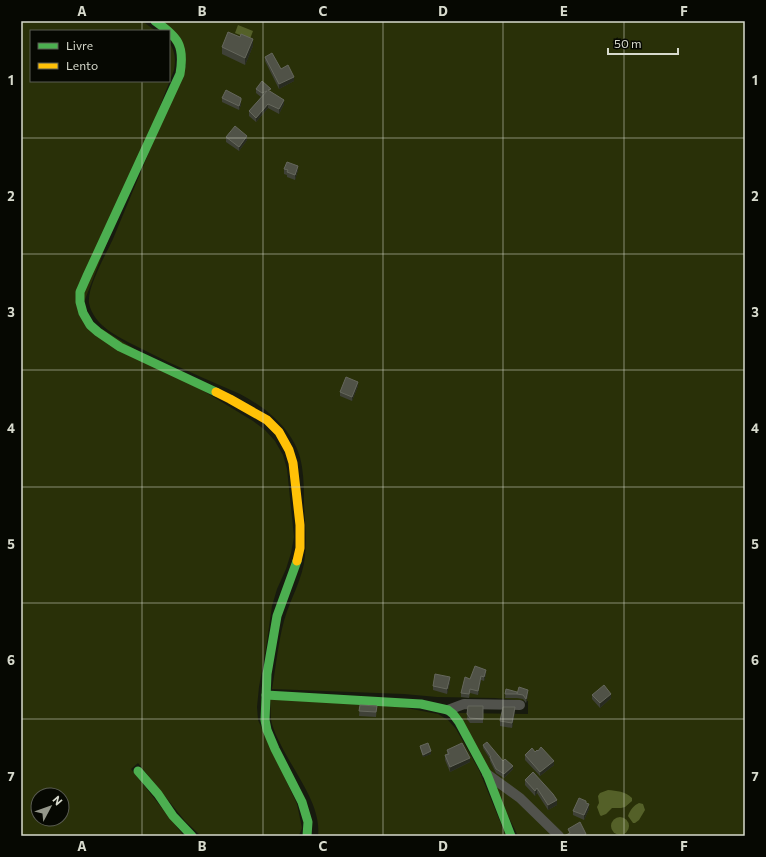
<svg xmlns="http://www.w3.org/2000/svg" width="766" height="857" viewBox="0 0 766 857" font-family="Commissioner,sans-serif">
<rect width="100%" height="100%" fill="#171a0e"/>
<g fill="#293008" fill-rule="evenodd">
<path d="M 21,21 L 142,21 L 156,31 L 31,31 L 31,81 L 169,81 L 169,42 C 175,51 176,59 174,70 L 79,315 L 253,421 L 265,430 L 275,441 L 283,455 L 287,469 L 294,537 L 291,553 L 286,569 L 277,589 L 272,606 L 266,648 L 259,687 L 257,707 L 258,720 L 297,804 L 302,828 L 300,833 L 298,836 L 201,836 L 185,821 L 138,763 L 131,769 L 184,836 L 21,836 ZM 38,795 L 62,795 L 62,819 L 38,819 Z"/>
<path d="M 159,21 L 745,21 L 745,836 L 518,836 L 457,713 L 528,714 L 528,701 L 495,698 L 437,697 L 404,694 L 272,689 C 276,667 278,643 284,621 C 290,599 303,579 305,556 C 307,539 305,522 304,506 C 304,493 304,480 302,467 C 298,434 269,409 240,394 C 227,388 214,383 201,377 C 179,367 157,357 136,346 C 118,337 93,325 89,303 C 87,287 106,254 113,239 C 137,181 161,123 186,65 Z"/>
<path d="M 270,699 L 401,707 L 438,714 L 448,720 L 456,729 L 479,770 L 506,836 L 318,836 C 322,804 292,770 279,741 C 276,736 274,730 272,724 C 270,716 271,707 270,699 Z"/>
</g>
<g fill="#546028">
<polygon points="238,25 253,31 250,39 235,33"/>
<path d="M 608,790 C 617,791 625,791 632,798 L 632,801 L 625,807 L 621,808 L 612,808 L 606,814 L 601,816 L 600,815 L 597,807 L 599,803 L 598,796 L 600,793 Z"/>
<path d="M 639,803 L 643,804 L 645,810 L 639,820 L 635,823 L 633,823 L 628,816 C 630,810 634,805 639,803 Z"/>
<circle cx="620" cy="826" r="9"/>
</g>
<g fill="none" stroke-linecap="round" stroke-linejoin="round">
<g stroke="#51524c" stroke-width="10">
<polyline points="448,710 464,704 520,705"/>
<polyline points="487,774 520,798 559,836"/>
</g>
<g stroke="#4caf50" stroke-width="9">
<path d="M 155,21 C 178,37 185,45 180,74 L 87,276 L 80,292 L 80,302 L 83,313 L 90,325 L 98,332 L 120,347 L 216,392"/>
<polyline points="297,561 277,616 267,674 265,720 267,730 275,749 302,802 308,822 307,836"/>
<polyline points="266,695 421,704 448,710 453,714 459,722 487,774 511,836"/>
<polyline points="138,771 158,794 173,816 192,836"/>
</g>
<polyline stroke="#ffc107" stroke-width="9" points="216,392 230,399 267,420 279,432 289,450 293,463 300,525 300,548 297,561"/>
</g>
<g fill="#3f4137">
<polygon points="253,46 245,65 222,54 222,47"/>
<polygon points="265,57 281,69 294,81 279,89 265,61"/>
<polygon points="256,89 271,92 284,104 279,114 268,108 256,122 249,116 249,111 261,97 256,93"/>
<polygon points="222,98 241,105 239,110 222,102"/>
<polygon points="226,137 247,140 239,151 226,142"/>
<polygon points="284,169 298,170 295,180 287,177 287,175 284,174"/>
<polygon points="358,386 352,401 340,396 340,392"/>
<polygon points="486,674 484,681 481,680 478,695 470,693 469,698 461,697 461,693 470,679"/>
<polygon points="450,682 447,694 433,690 433,686"/>
<polygon points="506,689 528,695 526,703 523,699 517,698 505,698"/>
<polygon points="592,695 611,698 600,708 592,699"/>
<polygon points="360,705 377,706 376,717 359,716"/>
<polygon points="468,706 483,706 483,723 470,723 467,719"/>
<polygon points="515,711 512,728 500,726 500,721"/>
<polygon points="483,745 513,769 504,778 496,773 490,761 490,759 483,748"/>
<polygon points="420,746 431,754 423,757 420,748"/>
<polygon points="447,750 470,762 450,772 445,760 445,755 447,755"/>
<polygon points="535,752 554,765 540,776 525,760 525,755"/>
<polygon points="533,772 557,805 548,810 537,793 535,796 525,785 525,780"/>
<polygon points="586,803 589,809 584,820 573,815 573,811"/>
</g>
<g fill="#282b20">
<polygon points="253,39 253,46 245,65 245,58"/>
<polygon points="294,77 294,81 279,89 279,84"/>
<polygon points="241,100 241,105 239,110 239,106"/>
<polygon points="284,100 284,104 279,114 279,109"/>
<polygon points="268,104 268,108 256,122 256,118"/>
<polygon points="247,136 247,140 239,151 239,147"/>
<polygon points="298,166 298,170 295,180 295,175"/>
<polygon points="358,382 358,386 352,401 352,397"/>
<polygon points="486,670 486,674 484,681 484,677"/>
<polygon points="481,676 481,680 478,695 478,691"/>
<polygon points="450,677 450,682 447,694 447,689"/>
<polygon points="528,690 528,695 526,703 526,699"/>
<polygon points="611,694 611,698 600,708 600,703"/>
<polygon points="515,707 515,711 512,728 512,723"/>
<polygon points="431,751 431,754 423,757 423,755"/>
<polygon points="470,758 470,762 450,772 450,767"/>
<polygon points="554,761 554,765 540,776 540,772"/>
<polygon points="513,766 513,769 504,778 504,774"/>
<polygon points="537,788 537,793 535,796 535,791"/>
<polygon points="557,800 557,805 548,810 548,805"/>
<polygon points="589,804 589,809 584,820 584,815"/>
</g>
<g fill="#505247" stroke="#65675c">
<polygon points="228,32 240,37 241,34 253,39 245,58 222,47"/>
<polygon points="272,53 281,69 288,65 294,77 279,84 265,57"/>
<polygon points="262,81 271,89 268,90 284,100 279,109 268,104 256,118 249,111 267,91 262,93 256,89"/>
<polygon points="226,90 241,98 241,100 239,106 222,98"/>
<polygon points="235,126 247,136 239,147 226,137"/>
<polygon points="287,162 298,166 295,175 287,172 288,170 284,169"/>
<polygon points="346,377 358,382 352,397 340,392"/>
<polygon points="475,666 486,670 484,677 481,676 478,691 470,689 469,694 461,693 465,677 470,679"/>
<polygon points="435,674 450,677 447,689 433,686"/>
<polygon points="604,685 611,694 600,703 592,695"/>
<polygon points="519,687 528,690 526,699 523,695 517,694"/>
<polygon points="506,689 517,692 517,694 505,694"/>
<polygon points="360,705 377,706 376,712 359,711"/>
<polygon points="468,706 483,706 483,719 470,718 467,714"/>
<polygon points="503,707 515,707 512,723 500,721"/>
<polygon points="487,742 503,761 505,759 513,766 504,774 496,769 490,757 491,757 483,745"/>
<polygon points="428,743 431,751 423,755 420,746"/>
<polygon points="462,743 470,758 450,767 445,755 449,754 447,750"/>
<polygon points="541,747 554,761 540,772 525,755 532,748 535,752 537,750 538,751"/>
<polygon points="533,772 553,794 557,800 548,805 537,788 535,791 525,780"/>
<polygon points="579,798 586,801 586,803 589,804 584,815 573,811"/>
<polygon points="580,822 586,834 583,836 564,836 570,833 568,829"/>
</g>
<path fill="none" stroke="#d7dacd" stroke-width="1" stroke-opacity="0.55" d="M 142,21 L 142,31M 263,21 L 263,836M 383,21 L 383,836M 503,21 L 503,836M 624,21 L 624,836M 142,81 L 142,836M 21,138 L 745,138M 21,254 L 745,254M 21,370 L 745,370M 21,487 L 745,487M 21,603 L 745,603M 21,719 L 745,719"/>
<rect width="766" height="857" fill="none" stroke="#060802" stroke-width="44"/>
<rect x="30" y="30" width="140" height="52" fill="#060802" stroke="#5a5c53"/>
<rect x="38" y="43" width="20" height="6" fill="#4caf50" stroke="#5a5c53"/>
<text x="66" y="50" font-size="12" fill="#d7dacd">Livre</text>
<rect x="38" y="63" width="20" height="6" fill="#ffc107" stroke="#5a5c53"/>
<text x="66" y="70" font-size="12" fill="#d7dacd">Lento</text>
<g transform="translate(50 807) rotate(49)"><circle r="19" fill="#060802" stroke="#5a5c53"/>
<path d="M0-3L7 15L0 10L-7 15Z" fill="#94978a"/>
<text y="-6" font-size="11" font-weight="bold" text-anchor="middle" fill="#d7dacd">N</text>
</g>
<path d="M608 48v6h70v-6" fill="none" stroke="#d7dacd" stroke-width="2"/>
<text x="614" y="48" font-size="12" fill="#d7dacd" stroke="#060802" stroke-width="3" paint-order="stroke">50 m</text>
<rect x="22" y="22" width="722" height="813" fill="none" stroke="#d7dacd" stroke-width="1.5"/>
<g font-size="13" text-anchor="middle" font-weight="bold" fill="#d7dacd">
<text x="82" y="16">A</text>
<text x="202" y="16">B</text>
<text x="323" y="16">C</text>
<text x="443" y="16">D</text>
<text x="564" y="16">E</text>
<text x="684" y="16">F</text>
<text x="11" y="85">1</text>
<text x="755" y="85">1</text>
<text x="11" y="201">2</text>
<text x="755" y="201">2</text>
<text x="11" y="317">3</text>
<text x="755" y="317">3</text>
<text x="11" y="433">4</text>
<text x="755" y="433">4</text>
<text x="11" y="549">5</text>
<text x="755" y="549">5</text>
<text x="11" y="665">6</text>
<text x="755" y="665">6</text>
<text x="11" y="781">7</text>
<text x="755" y="781">7</text>
<text x="82" y="851">A</text>
<text x="202" y="851">B</text>
<text x="323" y="851">C</text>
<text x="443" y="851">D</text>
<text x="564" y="851">E</text>
<text x="684" y="851">F</text>
</g>
</svg>
